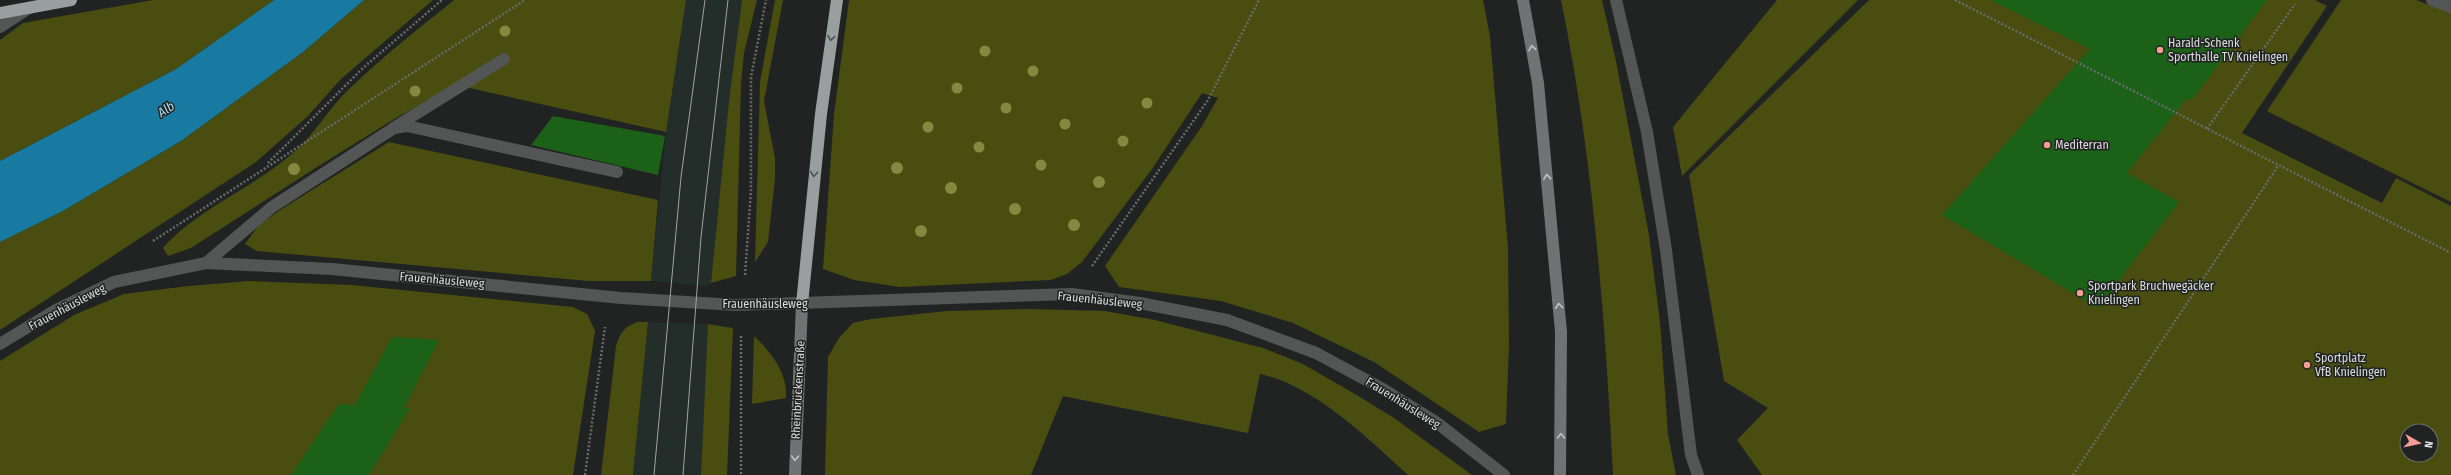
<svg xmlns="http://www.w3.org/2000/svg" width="2451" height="475" viewBox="0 0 2451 475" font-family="'Fira Sans Condensed',sans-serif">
<rect width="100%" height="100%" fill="#202322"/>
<g fill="#232e2a">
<polygon points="686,0 742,0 729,101 711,283 706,286 651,281 666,132"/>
<polygon points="648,322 708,324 701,475 633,475"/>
</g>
<g fill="#494d0f" fill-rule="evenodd">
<polygon points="153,0 274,0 176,69 0,161 0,40 23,23"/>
<polygon points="364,0 433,0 341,79 308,116 256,162 0,330 0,242 63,211 181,141 303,52"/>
<path d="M 454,0 L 686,0 L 666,132 L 456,85 L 396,118 L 317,167 L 191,248 L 168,256 L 163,248 C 198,208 254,188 294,152 C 315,134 328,109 348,90 C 381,58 418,29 454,0 Z"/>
<polygon points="742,0 757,0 744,53 741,84 736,276 711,283 729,101"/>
<polygon points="775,0 783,0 764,101 775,158 775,179 768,242 755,262 760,82"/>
<polygon points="849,0 1483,0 1490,36 1508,248 1509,345 1506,424 1479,432 1374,362 1293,323 1221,301 1119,287 1105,266 1202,126 1218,98 1202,93 1152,169 1082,262 1067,274 1051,280 900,287 854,280 823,269 834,114"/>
<path d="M 1561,0 L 1602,0 L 1616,61 L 1649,235 L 1660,322 L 1668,434 L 1676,475 L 1613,475 C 1605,316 1593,156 1561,0 Z"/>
<polygon points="1777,0 1858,0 1682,176 1673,127"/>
<path d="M 1869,0 L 2315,0 L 2327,6 L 2242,133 L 2382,203 L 2396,178 L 2451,206 L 2451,475 L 1762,475 L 1737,440 L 1768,408 L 1724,381 L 1689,175 ZM 2407,431 L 2431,431 L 2431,455 L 2407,455 Z"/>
<polygon points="2341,0 2416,0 2451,13 2451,202 2267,111"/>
<polygon points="389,142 658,200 651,281 589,281 257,251 245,244 259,225 280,210"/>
<polygon points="249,281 352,285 573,307 587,314 595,331 573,475 0,475 0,361 74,315 124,294 188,286"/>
<path d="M 1029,309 L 1105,311 L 1155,320 L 1263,348 L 1303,364 L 1355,394 L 1394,418 L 1472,475 L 1408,475 C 1367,438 1315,386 1260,374 L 1248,433 L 1063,396 L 1031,475 L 825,475 L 828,357 L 839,338 L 853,323 L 871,319 L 947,311 Z"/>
<path d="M 637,322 L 648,322 L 633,475 L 601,475 L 616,346 C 620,333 624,327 637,322 Z"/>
<polygon points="708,324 733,328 727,475 701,475"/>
<path d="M 754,336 C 771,352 788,374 786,398 L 752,404 Z"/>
</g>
<polygon fill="#187aa0" points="274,0 364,0 303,52 181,141 63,211 0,242 0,161 176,69"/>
<g fill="#1b6117">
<polygon points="1990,0 2267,0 2192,100 2187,98 2127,173 2179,202 2098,308 1942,215 2090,49"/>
<polygon points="553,116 665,136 658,175 531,145"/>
<polygon points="392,337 439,340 404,407 410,408 369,475 291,475 339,404 355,405"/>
</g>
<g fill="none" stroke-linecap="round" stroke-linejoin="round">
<g stroke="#686b6a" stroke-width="2.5" stroke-dasharray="2 2" stroke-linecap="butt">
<polyline points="1955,0 2451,253"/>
<polyline points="2207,129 2295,4"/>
<polyline points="268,163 363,68 442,0"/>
<polyline points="153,241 525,0"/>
<polyline points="1092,266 1208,100 1259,0"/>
<polyline points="745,275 751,190 751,77 766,0"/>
<polyline points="741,336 741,475"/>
<polyline points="585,475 605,327"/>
<polyline points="2073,475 2278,166"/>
</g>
<g stroke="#545656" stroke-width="12">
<polyline points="2432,0 2451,7"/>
<polyline points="0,27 29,8"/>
<polyline points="395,127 504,59"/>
<polyline points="206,263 272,207 394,128 407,126 617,172"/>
</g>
<g stroke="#545656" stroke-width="12">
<polyline points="1616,0 1647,132 1666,250 1691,455 1698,475"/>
<polyline points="0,344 54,311 114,282 206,263 332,269 621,298 736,305 1072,294 1140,303 1227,320 1316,353 1383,389 1436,422 1504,475"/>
</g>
<g stroke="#707373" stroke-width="12">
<polyline points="1523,0 1538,83 1561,332 1560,475"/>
<polyline points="795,475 802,304"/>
</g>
<polyline stroke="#999e9e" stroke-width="12" points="802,304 821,114 837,0"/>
<g stroke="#a0a3a2" stroke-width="1">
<polyline points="654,475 681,177 705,0"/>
<polyline points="683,475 701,237 728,0"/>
</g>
<polyline stroke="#999e9e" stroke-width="12" points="0,13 71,0"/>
</g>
<g fill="#83893e">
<circle cx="505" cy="31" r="5.5"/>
<circle cx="985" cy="51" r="5.5"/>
<circle cx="1033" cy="71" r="5.5"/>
<circle cx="957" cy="88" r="5.5"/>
<circle cx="415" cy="91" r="5.5"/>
<circle cx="1147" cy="103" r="5.5"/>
<circle cx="1006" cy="108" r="5.5"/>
<circle cx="1065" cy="124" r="5.5"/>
<circle cx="928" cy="127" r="5.5"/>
<circle cx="1123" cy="141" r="5.5"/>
<circle cx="979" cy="147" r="5.5"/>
<circle cx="1041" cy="165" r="5.5"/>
<circle cx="897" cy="168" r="6"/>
<circle cx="294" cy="169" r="6"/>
<circle cx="1099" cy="182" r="6"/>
<circle cx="951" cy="188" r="6"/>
<circle cx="1015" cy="209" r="6"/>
<circle cx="1074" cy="225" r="6"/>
<circle cx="921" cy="231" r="6"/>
</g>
<defs><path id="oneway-chevron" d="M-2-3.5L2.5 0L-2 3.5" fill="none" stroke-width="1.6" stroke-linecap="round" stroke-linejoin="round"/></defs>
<g stroke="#505454">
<use href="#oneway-chevron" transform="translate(831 38) rotate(100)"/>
<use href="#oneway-chevron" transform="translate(814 174) rotate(95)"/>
</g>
<g stroke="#c0c3c2">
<use href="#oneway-chevron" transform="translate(1532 48) rotate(-100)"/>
<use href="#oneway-chevron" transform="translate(1547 177) rotate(-96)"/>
<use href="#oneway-chevron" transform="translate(1559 306) rotate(-95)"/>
<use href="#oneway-chevron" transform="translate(1561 436) rotate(-90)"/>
<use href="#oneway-chevron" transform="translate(795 458) rotate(92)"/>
</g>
<g fill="#f59c94" stroke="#202322" stroke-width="1.5">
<circle cx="2160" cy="50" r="4"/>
<circle cx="2047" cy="145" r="4"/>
<circle cx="2080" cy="293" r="4"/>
<circle cx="2307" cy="365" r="4"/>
</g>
<g text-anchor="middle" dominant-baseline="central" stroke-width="3" stroke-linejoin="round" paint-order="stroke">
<g font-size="12" fill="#dbdedd" stroke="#202322" text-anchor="start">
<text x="2168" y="43">Harald-Schenk<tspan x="2168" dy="14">Sporthalle TV Knielingen</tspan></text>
<text x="2055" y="145">Mediterran</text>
<text x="2088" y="286">Sportpark Bruchwegäcker<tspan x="2088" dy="14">Knielingen</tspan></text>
<text x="2315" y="358">Sportplatz<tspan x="2315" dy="14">VfB Knielingen</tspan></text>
</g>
<g font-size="12" fill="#dbdedd" stroke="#202322">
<text transform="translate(442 280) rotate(5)">Frauenhäusleweg</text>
<text transform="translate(1100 300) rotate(6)">Frauenhäusleweg</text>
<text x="765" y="304">Frauenhäusleweg</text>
<text transform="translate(67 307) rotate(-28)">Frauenhäusleweg</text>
<text transform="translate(798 390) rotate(-87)">Rheinbrückenstraße</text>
<text transform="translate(1403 403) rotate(32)">Frauenhäusleweg</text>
</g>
<g font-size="13" font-style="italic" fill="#acdff9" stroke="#202322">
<text transform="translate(166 109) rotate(-33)">Alb</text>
</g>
</g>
<g transform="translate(2419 443) rotate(99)"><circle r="19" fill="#202322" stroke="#6b6e6d"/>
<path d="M0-3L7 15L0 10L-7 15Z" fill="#f59c94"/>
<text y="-6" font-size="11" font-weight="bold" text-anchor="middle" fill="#dbdedd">N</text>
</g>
</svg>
